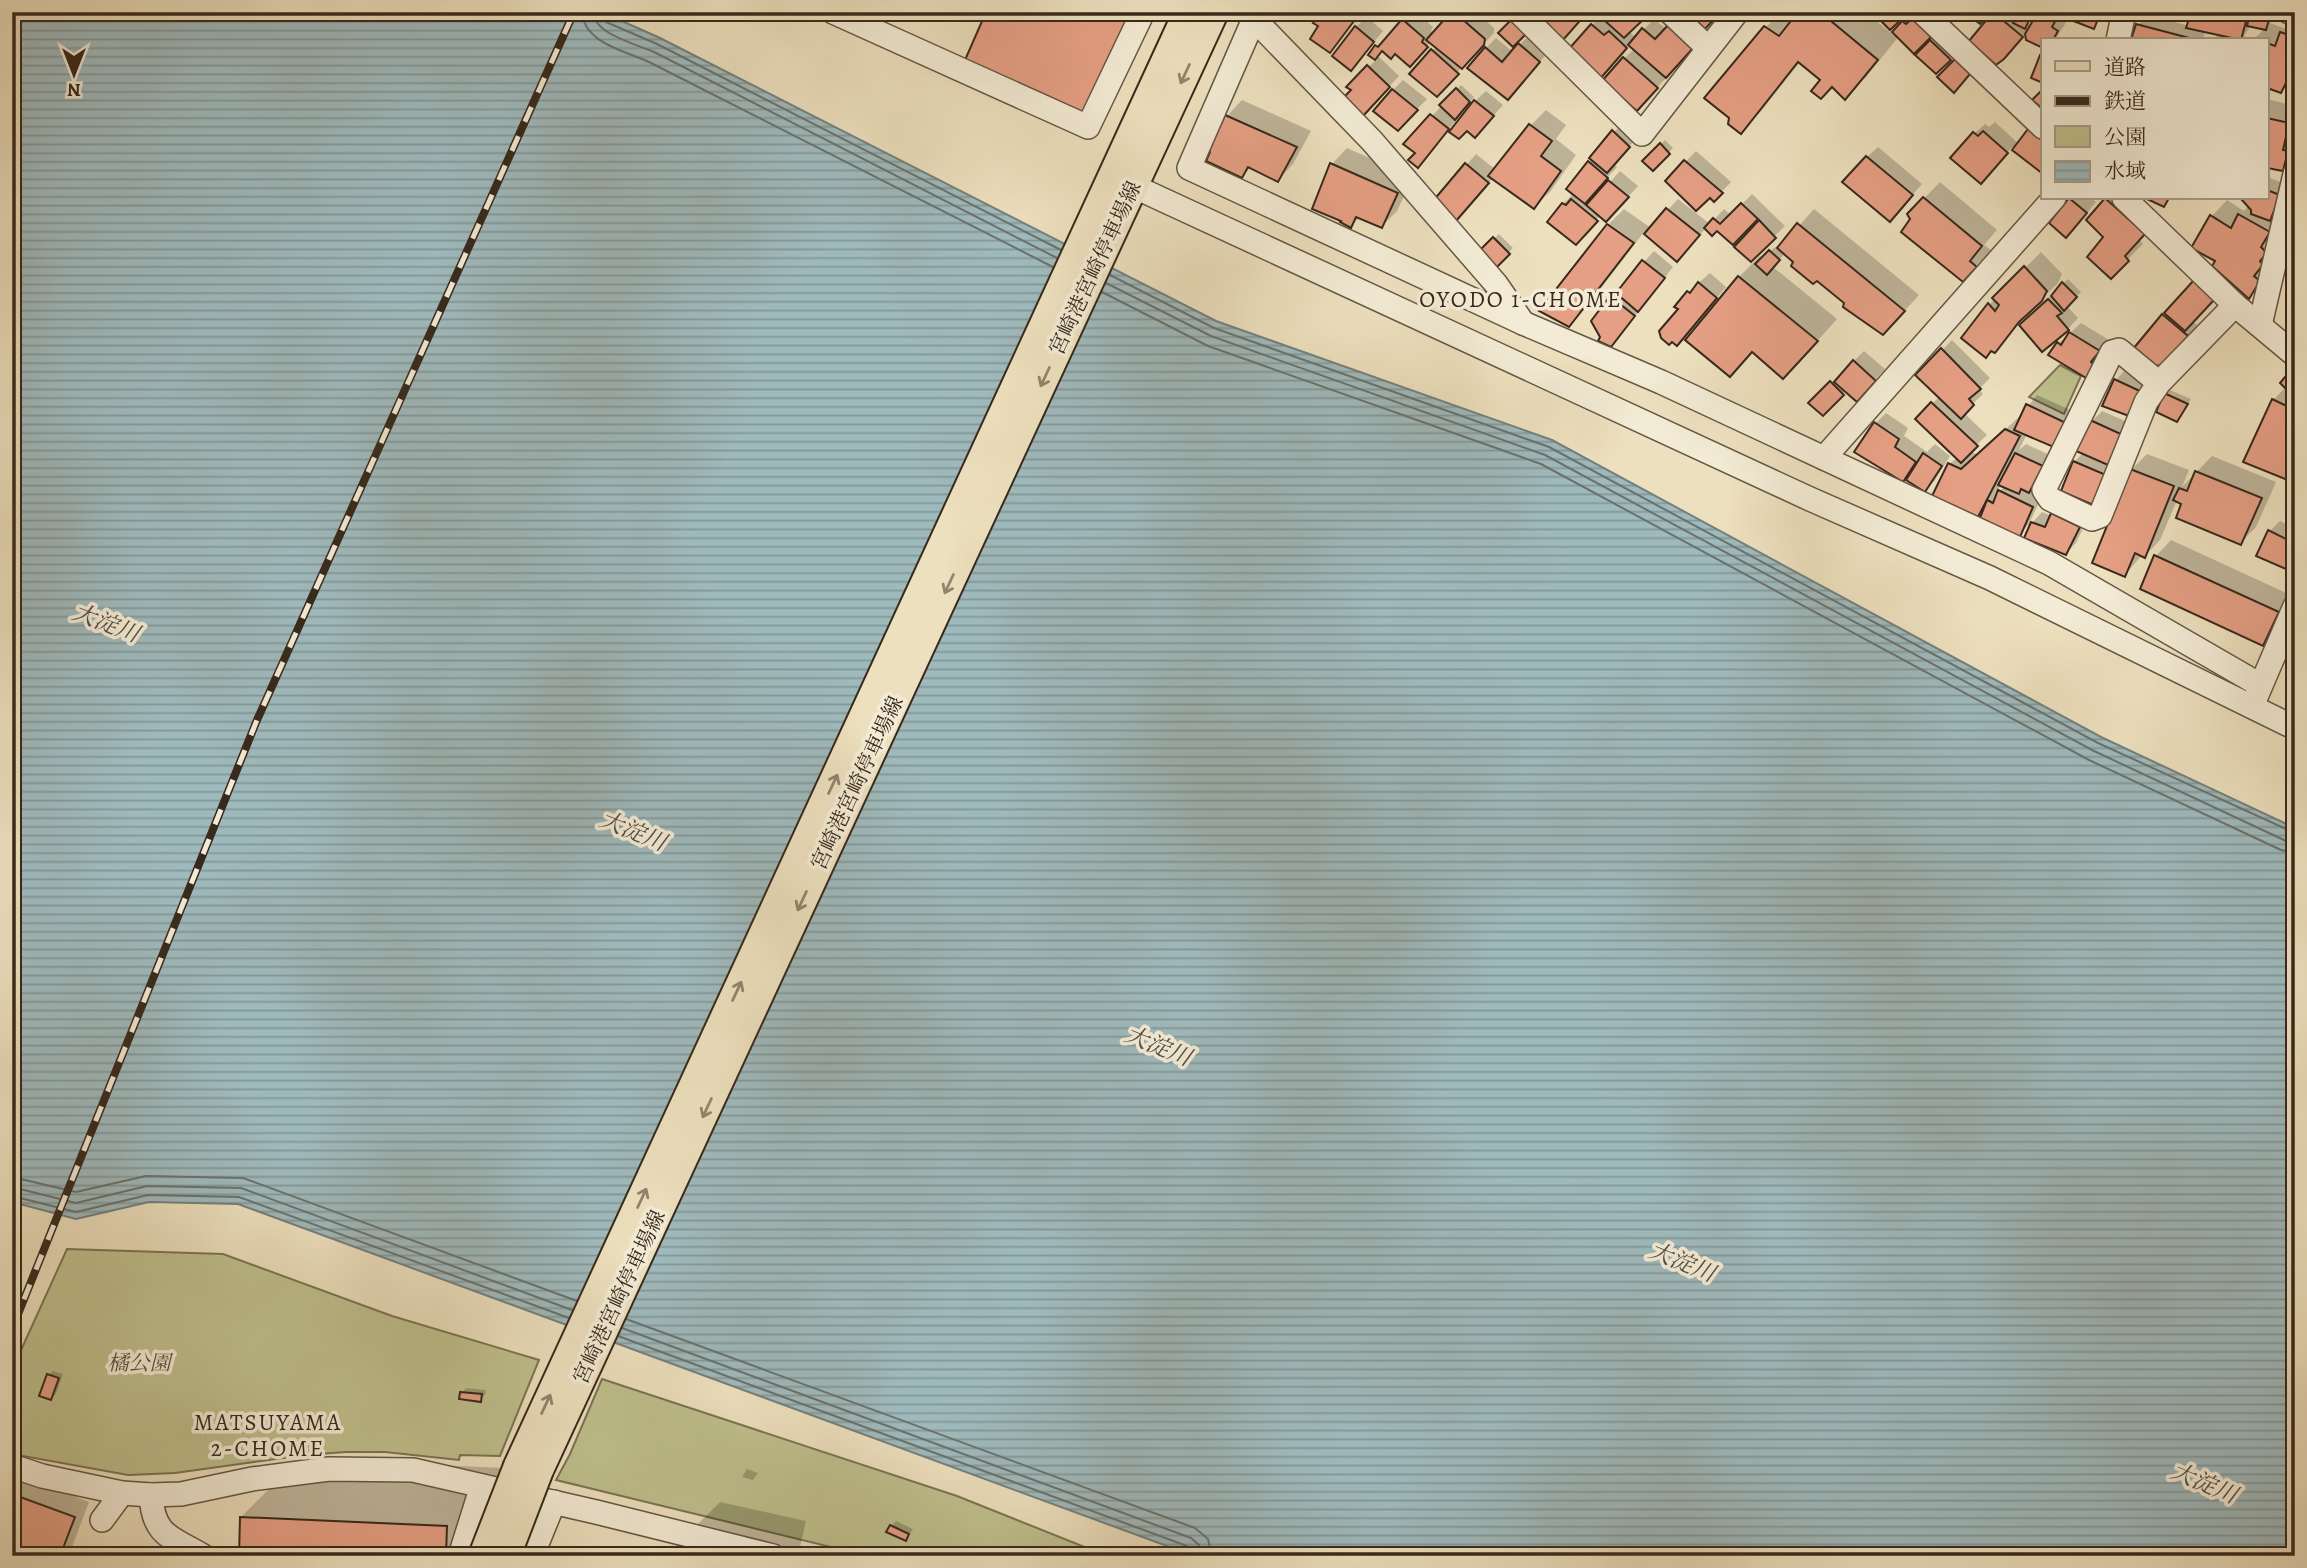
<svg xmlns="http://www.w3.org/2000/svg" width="2307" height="1568" viewBox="0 0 2307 1568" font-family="Alegreya,'Noto Serif JP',serif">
<defs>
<pattern id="water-rules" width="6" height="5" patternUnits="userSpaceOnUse" patternTransform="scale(1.75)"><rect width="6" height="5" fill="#9fbabd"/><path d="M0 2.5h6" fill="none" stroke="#829799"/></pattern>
</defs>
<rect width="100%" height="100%" fill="#ede0be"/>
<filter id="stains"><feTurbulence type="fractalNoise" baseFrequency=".00286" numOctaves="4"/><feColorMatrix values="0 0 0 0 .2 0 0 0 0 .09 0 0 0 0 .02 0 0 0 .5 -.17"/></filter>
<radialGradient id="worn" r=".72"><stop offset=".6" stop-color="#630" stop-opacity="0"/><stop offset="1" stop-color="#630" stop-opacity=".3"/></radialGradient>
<g fill="#bfc08d" stroke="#7b7454" stroke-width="2">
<polygon points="2060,365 2081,376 2064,414 2029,397"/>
<polygon points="67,1249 223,1254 392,1316 539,1360 500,1456 460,1455 459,1460 385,1452 346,1452 305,1455 175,1473 128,1475 12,1454 12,1370"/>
<polygon points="602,1379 957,1496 1107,1556 868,1556 556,1480 570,1454"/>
</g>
<polygon fill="url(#water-rules)" stroke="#75807d" stroke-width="2" points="12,12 602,12 660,38 1216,321 1552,440 2101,737 2295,828 2295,1556 1194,1556 238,1204 149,1202 76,1219 12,1202"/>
<g fill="#0003" fill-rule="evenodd">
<polygon points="1412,12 1416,12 1433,27 1431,31 1434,34 1453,12 1476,12 1494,28 1494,33 1436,95 1412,73 1437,46 1431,42 1420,54 1383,50 1377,55 1399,76 1373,104 1349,86 1377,59 1370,54 1377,46 1387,36 1389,37"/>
<polygon points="1598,12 1648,12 1629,31 1636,38 1654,19 1666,29 1667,77 1637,109 1624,59 1635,48 1629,44 1610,67 1592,25 1602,16"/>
<polygon points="1781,12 1796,12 1799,14 1801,12 1866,12 1892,34 1914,12 1960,49 1936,72 1917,55 1930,39 1899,36 1866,77 1845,97 1800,62 1762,110 1741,131 1766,27"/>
<path d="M 1995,12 L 2016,12 L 2019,15 L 2020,12 L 2106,12 L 2094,27 L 2061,16 L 2067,21 L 2055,40 L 2043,40 L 2027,32 L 2014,46 L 1971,41 ZM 2037,14 L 2032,26 L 2028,23 Z"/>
<polygon points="2192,12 2274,12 2270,23 2286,29 2295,20 2295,77 2281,91 2268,87 2267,94 2267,40 2253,40 2265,28 2251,25 2244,36 2249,38 2248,40 2212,40 2218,35 2205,32 2203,40 2133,40 2138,25 2148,15 2189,26"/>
<polygon points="1367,17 1383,31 1361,58 1356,27"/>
<polygon points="1530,34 1549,51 1518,88 1486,48 1496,38 1513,52"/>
<polygon points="1403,80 1427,99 1398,129 1393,90"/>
<polygon points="1461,85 1474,97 1456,116 1458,118 1418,166 1417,153 1406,144"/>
<polygon points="1486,91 1503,105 1485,125 1475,101"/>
<polygon points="2267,99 2295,106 2295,157 2282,169 2267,166"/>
<polygon points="1242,100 1311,131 1293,164 1278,180 1251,167 1242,176 1227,116"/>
<polygon points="1546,110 1566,125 1556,139 1576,155 1550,192 1534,207 1493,178 1466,209 1436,201 1476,154 1496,170 1530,126"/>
<polygon points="2040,120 2043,123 2043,172 2012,147 1991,171 1974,134 1985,124 1989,127 1995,122 2019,144"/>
<polygon points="1624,121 1639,135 1614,164 1617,167 1590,197 1594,200 1620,171 1638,186 1617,209 1601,215 1575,242 1563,204 1574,193 1592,158"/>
<polygon points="1665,140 1673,148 1653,169 1645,161"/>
<polygon points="1878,147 1922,184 1900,209 1867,157"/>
<polygon points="1347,148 1413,177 1397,211 1382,226 1360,216 1351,226 1343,220 1332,164"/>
<polygon points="1696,151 1731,182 1714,200 1710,196 1667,181"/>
<polygon points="2267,177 2289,185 2264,282 2249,297 2217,260 2212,216 2227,200 2244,211 2249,205 2244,198 2267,198"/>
<polygon points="1940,182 1997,230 1984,245 1991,250 1963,280 1909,214"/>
<polygon points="1752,194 1785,226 1750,260 1758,222 1760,220 1743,203"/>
<polygon points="2072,198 2091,198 2096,202 2076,226 2051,223"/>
<polygon points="2108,198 2138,198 2159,218 2139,239 2143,244 2111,276 2106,237 2088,220"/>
<polygon points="1678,199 1710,224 1724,209 1731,215 1717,229 1706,228 1677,260 1644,232 1585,309 1569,325 1542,310 1608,225 1624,209 1651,228"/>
<polygon points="1814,209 1919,295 1899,317 1796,262 1785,253 1773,267 1837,319 1804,356 1754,351 1730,374 1739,277 1760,256 1763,258 1775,247 1778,250"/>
<polygon points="1499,234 1513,248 1494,268 1480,252"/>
<polygon points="1654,251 1673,267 1621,334 1602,337 1611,298"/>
<polygon points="2041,252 2062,274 2058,283 2024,316 1994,351 1963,338 1995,298"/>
<polygon points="1710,273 1726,287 1687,334 1672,340 1688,292"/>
<polygon points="2068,279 2081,292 2067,306 2078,318 2068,329 2031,315"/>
<polygon points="2174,305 2197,325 2175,352 2135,349"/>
<polygon points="2081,323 2109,340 2100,350 2103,354 2086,375 2058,344"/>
<path d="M 1952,340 L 1990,378 L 1979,389 L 1983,394 L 1964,413 L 1987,435 L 1970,451 L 1978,455 L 2022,414 L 2037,395 L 2075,412 L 2066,435 L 2027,434 L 2019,450 L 2026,444 L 2052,456 L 2039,481 L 2030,490 L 2042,496 L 2029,524 L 2019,535 L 1987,505 L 1978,515 L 1949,464 L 1957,458 L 1917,419 L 1940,396 L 1918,375 ZM 2001,484 L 2005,486 L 1997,494 L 1996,494 Z"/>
<polygon points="1864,351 1885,369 1867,389 1846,390 1823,414 1811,403"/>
<polygon points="2126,369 2151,381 2129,414 2105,405 2116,380"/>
<polygon points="2295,369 2295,481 2273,400 2286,387 2282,383"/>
<polygon points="2170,390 2191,399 2177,420 2165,394"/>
<polygon points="2102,411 2132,424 2109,462 2115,465 2102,492 2074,462 2084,452 2078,450 2092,421"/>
<polygon points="1886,413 1908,428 1904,436 1927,452 1935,444 1950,456 1935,480 1925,490 1913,469 1903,479 1857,451 1876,423"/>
<polygon points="2147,454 2189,470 2182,487 2212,456 2276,482 2256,527 2241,542 2177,500 2160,540 2145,556 2142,555 2125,575 2131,470"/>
<polygon points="2063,504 2089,516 2076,543 2066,553 2032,523 2042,512 2052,516"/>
<polygon points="2280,521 2295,528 2295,571 2258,555 2270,531"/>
<polygon points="2171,540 2293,596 2278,629 2262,644 2156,556"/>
<polygon points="53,1371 63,1374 56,1394 51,1398 48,1375"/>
<polygon points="466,1388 486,1390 485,1395 480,1400 462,1393"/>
<polygon points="299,1459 504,1468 503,1512 459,1556 241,1556 241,1517"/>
<polygon points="747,1469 758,1473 753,1480 742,1477"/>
<polygon points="12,1473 89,1502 72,1547 63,1556 38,1556 12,1546"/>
<polygon points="720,1502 806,1521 798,1556 666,1556"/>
<polygon points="896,1521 913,1529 906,1539 891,1526"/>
</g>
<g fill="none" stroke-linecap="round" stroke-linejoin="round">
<g stroke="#6b726c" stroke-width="2">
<path d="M 582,12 C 584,43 625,51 649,62 L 1053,267"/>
<path d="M 593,12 C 594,34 636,44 654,52 L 1057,258"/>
<polyline points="602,12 602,18 606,22 657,44 1061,250"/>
<polyline points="1110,275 1214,328 1549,447 2098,743 2295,833"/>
<polyline points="1106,283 1211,336 1545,455 2094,751 2286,841 2295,842"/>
<polyline points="1102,292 1208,346 1541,464 2089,760 2281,850 2295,853"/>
<polyline points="12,1177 76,1192 146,1176 243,1178 577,1301"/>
<polyline points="12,1187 76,1203 147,1186 241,1188 572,1310"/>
<polyline points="12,1196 76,1212 148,1195 239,1197 569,1318"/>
<polyline points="626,1319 1195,1528 1208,1539 1212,1556"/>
<polyline points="622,1328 1191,1538 1199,1545 1202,1556"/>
<polyline points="618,1336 1187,1546 1192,1550 1193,1556"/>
</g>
</g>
<g fill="#e59f84" stroke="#37291c" stroke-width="2">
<polygon points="986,12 1137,12 1087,117 965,60"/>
<polygon points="1321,12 1360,13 1330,53 1310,39 1318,26 1313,23"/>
<polygon points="1451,12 1454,12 1485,39 1484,45 1462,69 1426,40"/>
<polygon points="1583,12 1586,14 1563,40 1540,18 1543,12"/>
<polygon points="1595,12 1641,12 1646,17 1624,38"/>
<polygon points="1684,12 1721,12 1703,31"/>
<polygon points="1798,12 1820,12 1878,60 1845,100 1832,87 1821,99 1811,91 1820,80 1798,62 1741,134 1728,124 1729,118 1704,98 1764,26 1779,36"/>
<polygon points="1872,12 1901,12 1905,16 1890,30"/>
<polygon points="1964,12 1991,12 1980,24"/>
<polygon points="1993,12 2023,37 2004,59 1996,65 1969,41"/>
<polygon points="2018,12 2033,12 2025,29 2013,23"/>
<polygon points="2038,12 2048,12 2057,18 2052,27 2058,31 2053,40 2043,40 2043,48 2026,40 2025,34"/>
<polygon points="2050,12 2101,12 2094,29"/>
<polygon points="2191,12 2248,14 2241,40 2186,28"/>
<polygon points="2250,12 2271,13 2266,30 2247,26"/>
<polygon points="1913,18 1931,37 1914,54 1892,32 1902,21 1906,24"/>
<polygon points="1402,19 1424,38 1422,42 1428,47 1410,67 1395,54 1391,59 1382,51 1375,60 1368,55 1375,45 1378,47"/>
<polygon points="1512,19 1526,34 1513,47 1498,33"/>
<polygon points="1670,23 1695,46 1666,78 1628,45 1642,28 1655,39"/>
<polygon points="1591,24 1604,35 1609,31 1627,48 1600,79 1568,50"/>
<polygon points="2136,24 2197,40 2131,40"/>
<polygon points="1355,26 1374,42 1351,71 1332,56"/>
<polygon points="2280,32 2295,37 2295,73 2291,73 2281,93 2267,88 2267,43 2275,46"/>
<polygon points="1930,40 1951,60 1936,74 1915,55"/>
<polygon points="1518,43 1540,62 1508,100 1467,68 1485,47 1502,62"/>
<polygon points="1431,49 1459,74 1437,97 1409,74"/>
<polygon points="2040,55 2043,56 2043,83 2031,78"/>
<polygon points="1623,57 1658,88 1637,111 1602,81"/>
<polygon points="1955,59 1970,74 1954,93 1937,77"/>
<polygon points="1367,65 1390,87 1363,116 1343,98 1351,90 1346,87"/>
<polygon points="1456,88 1470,102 1455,120 1439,105"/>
<polygon points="1392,89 1418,110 1398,131 1373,111"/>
<polygon points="2043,89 2043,109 2032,100"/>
<polygon points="1474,100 1494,116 1475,138 1467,131 1459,139 1449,132"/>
<polygon points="1430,114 1449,129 1418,168 1408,160 1415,153 1403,144"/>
<polygon points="1225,115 1297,147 1278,182 1248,167 1242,178 1206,161 1210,152 1209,150"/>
<polygon points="2267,118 2289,123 2283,150 2288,151 2283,171 2267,168"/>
<polygon points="1529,124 1552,141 1541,156 1561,171 1534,209 1488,176"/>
<polygon points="2028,129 2043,141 2043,174 2012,150"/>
<polygon points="1612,130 1630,147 1607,173 1589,158"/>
<polygon points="1983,131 2008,153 1981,184 1950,158 1973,132 1978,136"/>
<polygon points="1660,143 1670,154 1653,171 1642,161"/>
<polygon points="1866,156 1913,195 1890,222 1842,182"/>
<polygon points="1684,160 1723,193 1714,202 1710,198 1696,211 1665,181"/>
<polygon points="1588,161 1608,178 1585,204 1566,189"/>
<polygon points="1330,163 1398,193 1382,228 1356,217 1351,228 1340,222 1341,221 1312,209"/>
<polygon points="1465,163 1489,183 1456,221 1433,201"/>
<polygon points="1608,180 1629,197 1606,222 1586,205"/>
<polygon points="2267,190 2280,195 2270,221 2251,214 2251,210 2241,199 2267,198"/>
<polygon points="1923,197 1982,246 1970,261 1977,267 1963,282 1901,232 1910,219 1907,214"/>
<polygon points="2069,198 2087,213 2066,238 2049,223"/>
<polygon points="2105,198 2145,234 2125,256 2129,261 2111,279 2087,257 2103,237 2086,220"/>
<polygon points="2145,198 2169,198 2164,207"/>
<polygon points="1571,199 1598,221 1576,245 1547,222 1562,203 1566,205"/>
<polygon points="1741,203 1758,219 1733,245 1717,231 1712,236 1704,228 1713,218 1720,224"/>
<polygon points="1666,208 1700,235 1677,262 1644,234"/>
<polygon points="2238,214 2270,232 2261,247 2267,253 2260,261 2263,265 2254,276 2260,281 2249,299 2212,266 2215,261 2191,248 2210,215 2231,228"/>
<polygon points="1759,220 1776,238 1751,262 1734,247"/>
<polygon points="1797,223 1905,311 1883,335 1843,307 1844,303 1817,281 1813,284 1791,266 1793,262 1777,248"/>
<polygon points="1607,224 1634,243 1569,327 1539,311"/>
<polygon points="1493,237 1510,254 1494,270 1478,252"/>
<polygon points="1769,250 1780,260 1767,275 1755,264"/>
<polygon points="1642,260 1665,278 1638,312 1616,293"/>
<polygon points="2024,266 2047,291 2042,301 2019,322 1995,353 1991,351 1986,358 1961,338 1988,303 1995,311 1999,305 1992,298"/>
<polygon points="1738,276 1818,341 1783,379 1752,352 1730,377 1685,340"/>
<polygon points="2194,280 2214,300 2185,331 2164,313"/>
<polygon points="1698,282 1717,298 1677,346 1672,342 1669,345 1661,338 1659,331 1678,309 1674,307 1687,291 1690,293"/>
<polygon points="2062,282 2077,297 2064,311 2051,296"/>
<polygon points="1610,296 1635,316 1611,347 1598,341 1600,337 1591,321"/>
<polygon points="2048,299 2062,313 2057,316 2069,330 2042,352 2019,325"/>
<polygon points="2162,314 2188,336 2165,365 2153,366 2133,349"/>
<polygon points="2069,332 2100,351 2091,362 2094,365 2086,378 2048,355 2057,342 2061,345"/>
<polygon points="1941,348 1981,389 1969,399 1974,405 1961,419 1915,375"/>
<polygon points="1853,360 1876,381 1857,402 1834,382"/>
<polygon points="2290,371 2295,375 2295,403 2286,395 2286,389 2280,383"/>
<polygon points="2114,379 2142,392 2129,416 2102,406"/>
<polygon points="1830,381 1844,395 1823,416 1808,403"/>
<polygon points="2164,393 2188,404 2177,422 2156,412"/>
<polygon points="2272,399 2295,410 2295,483 2243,462"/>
<polygon points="1931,402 1978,446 1961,463 1915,419"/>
<polygon points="2026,404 2066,423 2056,448 2014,430"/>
<polygon points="2090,420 2123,435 2108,465 2076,451"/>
<polygon points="1874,422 1899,439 1895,447 1916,462 1903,482 1854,452"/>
<polygon points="2005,429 2020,436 1978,517 1932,496 1948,463 1961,469"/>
<polygon points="1923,453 1942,466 1925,492 1906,480"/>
<polygon points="2015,453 2043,466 2029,493 2021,489 2019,494 1998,485"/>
<polygon points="2073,461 2106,475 2093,505 2061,491"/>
<polygon points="2130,469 2174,486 2145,558 2135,553 2125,577 2092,563"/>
<polygon points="2195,471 2262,498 2241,545 2176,518 2181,504 2173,500 2179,488 2187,491"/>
<polygon points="1998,490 2033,507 2020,537 1980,518 1987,500 1993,503"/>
<polygon points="2051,513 2080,527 2066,555 2024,538 2031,522 2045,527"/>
<polygon points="2268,530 2292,542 2295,538 2295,573 2256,556"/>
<polygon points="2154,555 2279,612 2263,646 2140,589"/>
<polygon points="47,1374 59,1378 51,1400 39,1396"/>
<polygon points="460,1392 482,1394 481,1402 459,1399"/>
<polygon points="12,1494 75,1517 60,1556 33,1556 12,1548"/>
<polygon points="240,1517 447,1526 446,1556 239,1556"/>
<polygon points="890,1525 909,1534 906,1541 886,1532"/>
</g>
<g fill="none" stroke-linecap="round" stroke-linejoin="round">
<g stroke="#645744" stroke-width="26">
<g id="minor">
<polyline points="833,12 1088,127 1143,12"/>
<polyline points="1257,12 1189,168 1523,323 1661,382 2049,563 2260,685"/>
<polyline points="1519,12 1642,134 1737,12"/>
<polyline points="1670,12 1708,48"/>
<polyline points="1922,12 2043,127"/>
<polyline points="2289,12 2295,14"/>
<polyline points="1254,19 1372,141 1496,284 1523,323"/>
<polyline points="2118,40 2124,12"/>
<polyline points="1133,186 1810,499 1990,578 2295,728"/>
<polyline points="2124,198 2235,305 2295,355"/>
<polyline points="2260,325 2295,174"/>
<polyline points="2159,383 2119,350 2112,352 2044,490 2050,499 2092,519 2100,516 2146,402 2159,383 2235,305"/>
<polyline points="1824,458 2054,198"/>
<polyline points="2256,697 2295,606"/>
<polyline points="12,1466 42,1476 122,1493 151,1495 181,1494 252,1479 329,1469 413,1470 596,1512 773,1556"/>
<path d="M 151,1495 C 153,1536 171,1537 203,1556"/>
<polyline points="102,1520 122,1493"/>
<polyline points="460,1556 482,1486"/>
<polyline points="532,1556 554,1502"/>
</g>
</g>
<g stroke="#37291c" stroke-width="32">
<g id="major">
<polyline points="518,1466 1188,12"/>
<polyline points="539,1470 1214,12"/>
</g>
</g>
<use href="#minor" stroke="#f3ebd5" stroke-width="23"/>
<use href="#major" stroke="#ede0be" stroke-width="28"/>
<g stroke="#37291c" stroke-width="8">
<polyline id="rail" points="12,1329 257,720 574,12"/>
</g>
<use href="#rail" stroke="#f3ebd5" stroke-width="5" stroke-dasharray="16" stroke-linecap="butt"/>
<g stroke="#37291c" stroke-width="32" stroke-linecap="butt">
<g id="major-bridge">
<polyline points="483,1556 518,1466"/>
<polyline points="506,1556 539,1470"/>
</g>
</g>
<use href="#major-bridge" stroke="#ede0be" stroke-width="28"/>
</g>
<defs><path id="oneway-shaft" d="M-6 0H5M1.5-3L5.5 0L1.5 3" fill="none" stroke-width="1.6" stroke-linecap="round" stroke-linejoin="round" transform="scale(1.75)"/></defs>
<g stroke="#92846d">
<use href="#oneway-shaft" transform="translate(1185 74) rotate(115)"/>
<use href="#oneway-shaft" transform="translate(1045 377) rotate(115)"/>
<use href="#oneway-shaft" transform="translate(949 584) rotate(115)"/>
<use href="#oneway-shaft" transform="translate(833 784) rotate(-65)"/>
<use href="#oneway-shaft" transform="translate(802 901) rotate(115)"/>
<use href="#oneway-shaft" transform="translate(737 991) rotate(-65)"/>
<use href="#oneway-shaft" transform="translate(707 1108) rotate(115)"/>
<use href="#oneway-shaft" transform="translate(642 1198) rotate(-65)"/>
<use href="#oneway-shaft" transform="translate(546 1404) rotate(-65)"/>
</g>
<g text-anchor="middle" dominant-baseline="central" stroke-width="7" stroke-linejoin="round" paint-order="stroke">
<g font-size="21" fill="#37291c" stroke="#f3ebd5">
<text transform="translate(1095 268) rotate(-65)">宮崎港宮崎停車場線</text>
<text transform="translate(857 783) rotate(-65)">宮崎港宮崎停車場線</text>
<text transform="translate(619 1297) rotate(-65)">宮崎港宮崎停車場線</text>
</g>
<g font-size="21" font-style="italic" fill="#594f38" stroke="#f3ebd5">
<text x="139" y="1363">橘公園</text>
</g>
<g font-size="23" letter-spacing="2" fill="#37291c" stroke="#f3ebd5">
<text x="1521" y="299">OYODO 1-CHOME</text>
<text x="268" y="1422">MATSUYAMA<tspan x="268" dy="26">2-CHOME</tspan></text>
</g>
<g font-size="23" font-style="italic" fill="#514d44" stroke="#f3ebd5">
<text transform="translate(106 623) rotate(21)">大淀川</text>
<text transform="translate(633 831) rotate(22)">大淀川</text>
<text transform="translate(1158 1046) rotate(22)">大淀川</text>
<text transform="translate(1682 1262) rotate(22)">大淀川</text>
<text transform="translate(2204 1483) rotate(23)">大淀川</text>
</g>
</g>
<rect width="2307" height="1568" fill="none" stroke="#ede0be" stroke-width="42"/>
<rect x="14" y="14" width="2279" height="1540" fill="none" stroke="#37291c" stroke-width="3.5"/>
<rect x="21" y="21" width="2265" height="1526" fill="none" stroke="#37291c" stroke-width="2"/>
<rect x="2041" y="38" width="228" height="161" fill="#f3ebd5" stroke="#a89d8b" stroke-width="2"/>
<rect x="2055" y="61" width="35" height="10" fill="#ede0be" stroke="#a89d8b" stroke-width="2"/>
<text x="2104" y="74" font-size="21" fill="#37291c">道路</text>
<rect x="2055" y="96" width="35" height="10" fill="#37291c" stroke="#a89d8b" stroke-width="2"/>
<text x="2104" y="108" font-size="21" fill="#37291c">鉄道</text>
<rect x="2055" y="126" width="35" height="21" fill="#bfc08d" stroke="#a89d8b" stroke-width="2"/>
<text x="2104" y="144" font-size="21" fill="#37291c">公園</text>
<rect x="2055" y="161" width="35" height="21" fill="url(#water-rules)" stroke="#a89d8b" stroke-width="2"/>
<text x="2104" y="178" font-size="21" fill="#37291c">水域</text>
<g transform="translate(74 74) rotate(180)" stroke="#f3ebd5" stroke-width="5" paint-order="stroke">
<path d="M0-5L12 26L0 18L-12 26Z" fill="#37291c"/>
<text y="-10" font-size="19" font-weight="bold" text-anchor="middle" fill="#37291c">N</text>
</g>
<rect width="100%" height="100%" filter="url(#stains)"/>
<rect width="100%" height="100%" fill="url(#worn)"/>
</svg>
